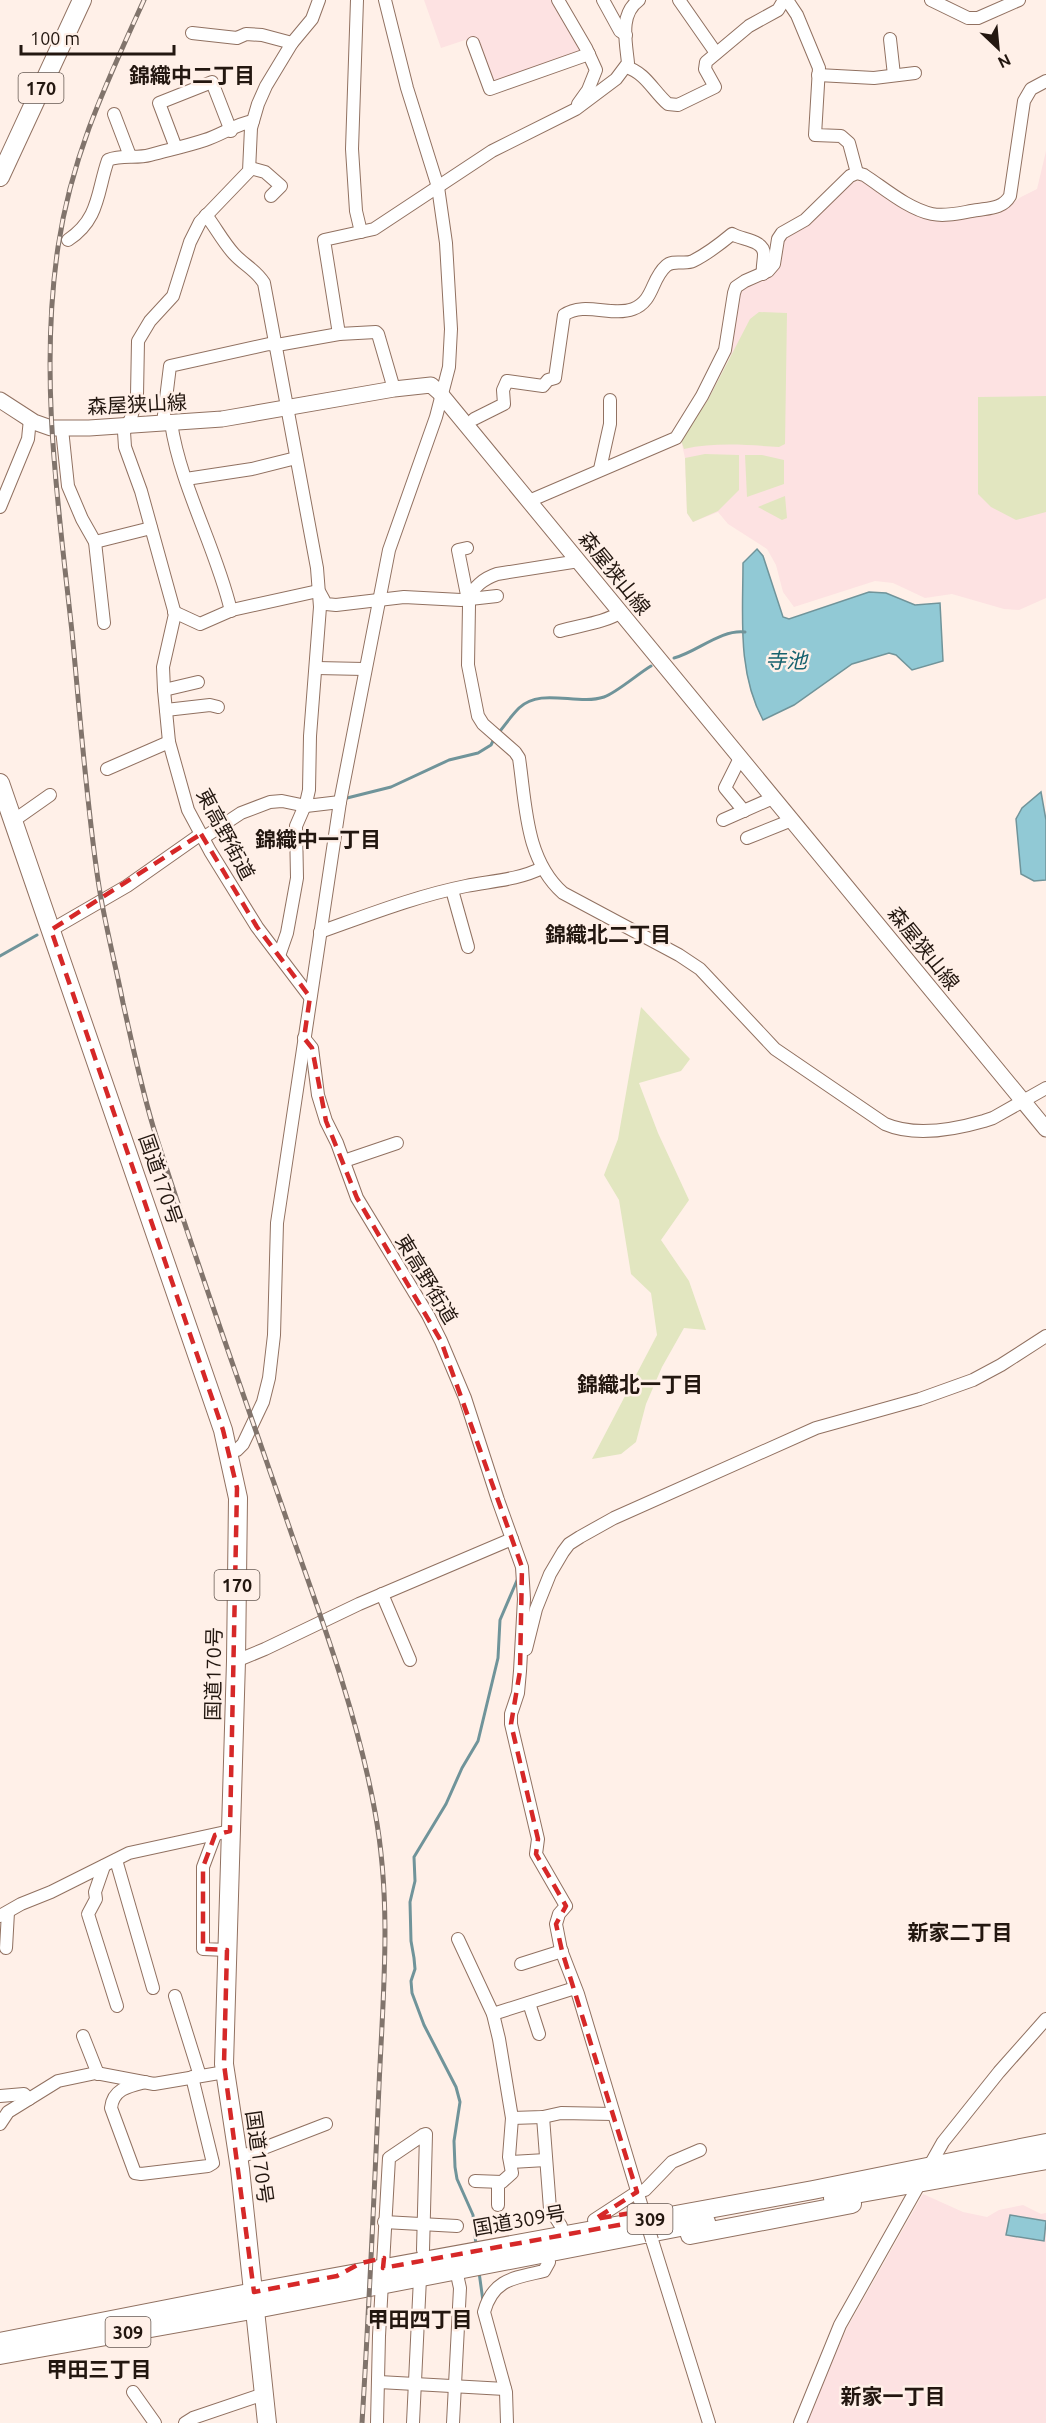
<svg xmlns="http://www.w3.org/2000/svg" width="1046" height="2423" viewBox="0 0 1046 2423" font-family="Ubuntu,'Noto Sans JP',sans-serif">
<rect width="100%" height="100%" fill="#fff0e8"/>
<g fill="#fde2e2">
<polygon points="424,0 555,0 582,48 577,55 495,84 474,37 441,48"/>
<polygon points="1046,151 1046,598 1019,610 1004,609 952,594 925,598 893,583 875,581 794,607 783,592 776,565 767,549 728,524 718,512 693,522 687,513 685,458 681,440 708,400 730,360 737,294 745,286 766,278 783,238 849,184 857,181 868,183 942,220 999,214 1021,197 1037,189"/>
<polygon points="923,2194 963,2212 987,2217 999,2210 1023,2205 1041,2214 1046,2213 1046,2423 804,2423 847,2328"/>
</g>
<g fill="#e2e6c0">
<path d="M 759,312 L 787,313 L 785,444 L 779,447 C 748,445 715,442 684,449 L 681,440 L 708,400 L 750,319 Z"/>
<polygon points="1046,396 1046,512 1016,520 991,507 978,494 978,397"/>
<polygon points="705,454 739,455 739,490 718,511 693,522 687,513 685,458"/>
<polygon points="745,455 762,455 784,460 784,484 747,497"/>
<polygon points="785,496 787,518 782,520 758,507"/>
<polygon points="641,1007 690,1059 681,1071 639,1083 658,1133 689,1200 661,1240 689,1281 706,1330 684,1328 662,1367 646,1404 636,1442 621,1454 592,1459 657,1335 651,1293 631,1274 619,1200 604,1175 618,1139"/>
</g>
<g fill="#91c9d5" stroke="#70949a" stroke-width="1.5">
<path d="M 757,549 L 763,556 L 783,617 L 789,619 L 869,592 L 886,593 L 915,605 L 940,603 L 943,661 L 912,670 L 896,655 L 889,653 L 852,664 L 794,705 L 763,720 C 737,672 743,616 743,563 Z"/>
<polygon points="1041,792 1046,820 1046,880 1034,881 1021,874 1016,819 1022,808"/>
<polygon points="1010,2215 1046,2221 1044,2241 1006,2235"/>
</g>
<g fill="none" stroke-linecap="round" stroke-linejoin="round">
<g stroke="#70949a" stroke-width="3">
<path d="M 674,658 C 697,652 721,629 745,632"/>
<path d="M 498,734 C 504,726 511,716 519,708 C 541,687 577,706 604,697 C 616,693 639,673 651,666"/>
<polyline points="343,799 391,787 449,760 478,753 491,745 494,739"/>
<polyline points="0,956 37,935"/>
<polyline points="476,2245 473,2215 457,2179 455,2167 454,2141 460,2102 456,2087 424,2025 412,1993 411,1981 415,1969 414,1958 411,1941 410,1902 415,1881 414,1857 446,1804 462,1768 478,1741 498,1658 500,1620 518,1578"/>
<polyline points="479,2272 483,2301"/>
</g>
<g stroke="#917161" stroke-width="14">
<g id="minor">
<polyline points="357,0 352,149 356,211 361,232"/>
<polyline points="558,0 586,48 596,70 588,90 578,104"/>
<polyline points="603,0 620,31 626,35"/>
<polyline points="679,0 716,53"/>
<polyline points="787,0 797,15 819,68 815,135 841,136 849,143 857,173"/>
<polyline points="931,0 968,18 978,18 1019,0"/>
<polyline points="192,33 237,38 246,34 262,35 292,43"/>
<polyline points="890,39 894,75"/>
<polyline points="473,43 490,89 589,54"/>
<path d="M 626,67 C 646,73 653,91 668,104 L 678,105 L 715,87 L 705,69 L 706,62 L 749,26 L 778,10 L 784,0"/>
<polyline points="818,75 874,78 915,73"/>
<polyline points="114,114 130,156"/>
<polyline points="176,148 159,103 212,82 231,131"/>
<polyline points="250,168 265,172 281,186 271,196"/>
<path d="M 206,215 C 216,228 223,242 234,254 C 244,265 256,270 264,283 L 317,568 L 320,607 L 310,736 L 309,790 L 306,803 L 296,826 L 297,878 L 287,933 L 279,956"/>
<path d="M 68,240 C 100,219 97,191 108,160 C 122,154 136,159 150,155 C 168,150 187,146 205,140 C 221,135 236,124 253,121"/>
<path d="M 339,334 L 324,240 L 374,229 L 492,151 L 576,109 L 616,79 L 628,63 C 626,42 619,14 639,0"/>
<path d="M 474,419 L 504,404 L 503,390 L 507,381 L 543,386 L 548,380 L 555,378 L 564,315 C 584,301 612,317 633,309 C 654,301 651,279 666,266 C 673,259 685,265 693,261 C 707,254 720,244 732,234 C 742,240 764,240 764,254 C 764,262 762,266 763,274"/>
<polyline points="163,423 170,366 269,344 277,345 339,334 376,332 378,334 394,389"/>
<path d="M 171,423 C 181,488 216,547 231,611"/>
<polyline points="62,429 68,486 82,519 95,542 104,623"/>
<polyline points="600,469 610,424 610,400"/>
<polyline points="186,479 252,469 296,458"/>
<path d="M 529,501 L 676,438 L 702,396 L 725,350 L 734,293 L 736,287 L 745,281 L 768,271 L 774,264 L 778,239 L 782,233 L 805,220 L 850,176 L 857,173 L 864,175 C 884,188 908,209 932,214 C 947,217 963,212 978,210 C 991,208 1003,208 1010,196 L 1024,101 L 1031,89 L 1046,81"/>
<polyline points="0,507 28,439 30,419"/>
<polyline points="95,542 151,528"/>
<path d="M 467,548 L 458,550 L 469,605 L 468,665 L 478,716 L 483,724 L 515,752 L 519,758 C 526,805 525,859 563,893 L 679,955 L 700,969 L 775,1049 L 885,1124 C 915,1137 953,1130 984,1121 L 993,1118 L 1046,1088"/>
<polyline points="320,593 326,604 336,605 404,597 461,600 497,596"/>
<path d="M 467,599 C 475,587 482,579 497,574 L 579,561"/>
<polyline points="174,612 200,624 232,610 318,591"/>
<path d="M 560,631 C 580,625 604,623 621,612"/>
<polyline points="317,668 364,669"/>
<polyline points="164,690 198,682"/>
<polyline points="166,710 210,705 218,707"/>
<polyline points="740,758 725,788 744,811"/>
<polyline points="107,769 169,742"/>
<polyline points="723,820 773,798"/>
<polyline points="13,821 50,795"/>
<polyline points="203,838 241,813 270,802 282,801 306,806 340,802"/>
<polyline points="747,838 792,820"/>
<polyline points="452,890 468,947"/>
<polyline points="51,930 127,886 201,834"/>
<path d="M 320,932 C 368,915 416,896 466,886 C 491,881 518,880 542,868"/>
<polyline points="310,997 257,927 210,851 188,810 169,742 164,690 163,667 175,614 141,491 125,447 124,432 131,418 137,395 138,341 150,321 173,296 190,242 200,222 249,171 251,128 258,104 266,86 292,43 312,19 319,0"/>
<polyline points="304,1038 312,1048 318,1095 326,1121 337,1143 357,1198 428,1315 441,1341 465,1398 498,1500 522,1567 524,1599 520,1671 518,1693 511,1714 511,1724 538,1839 536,1854 566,1906 559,1914 556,1924 561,1950 578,1994 644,2214"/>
<polyline points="344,1161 397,1143"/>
<polyline points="229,1452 237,1450 243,1444 263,1402 269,1378 274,1335 277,1223 340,802 389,550 436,417 449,367 451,329 446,243 438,187 407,88 385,0"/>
<polyline points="382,1594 410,1660"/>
<polyline points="526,1649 536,1609 550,1574 563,1552 569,1544 580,1537 614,1518 816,1428 920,1399 973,1380 1001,1365 1046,1336"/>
<polyline points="236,1661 265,1649 359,1604 512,1539"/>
<polyline points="215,1835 203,1867 203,1949 227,1950"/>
<polyline points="116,1860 153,1988"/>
<polyline points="104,1866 95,1892 96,1899 88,1914 117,2006"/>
<polyline points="0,1916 21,1904 51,1892 129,1853 230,1831"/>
<polyline points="458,1939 493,2014 499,2039 512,2118 509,2157 512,2173 502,2182 475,2181"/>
<polyline points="6,1948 8,1912"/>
<polyline points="521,1964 562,1951"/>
<polyline points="175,1996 200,2076"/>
<polyline points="529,2003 539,2034"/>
<polyline points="493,2014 575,1988"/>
<polyline points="83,2036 98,2074"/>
<path d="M 145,2082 C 129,2086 113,2089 111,2108 L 135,2173 L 141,2174 L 208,2166 L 213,2163 L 192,2077"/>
<polyline points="0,2096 24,2094 29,2099"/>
<polyline points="543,2117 550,2209 561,2226"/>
<polyline points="512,2118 543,2117 561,2113 613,2114"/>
<polyline points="0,2124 8,2112 58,2081 96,2073 154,2084 225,2072"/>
<polyline points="238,2158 326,2124"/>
<polyline points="511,2162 546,2160"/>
<polyline points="498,2182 498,2205"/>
<polyline points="594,2220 637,2192 645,2190 672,2162 700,2150"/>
<polyline points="384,2222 457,2226"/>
<polyline points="652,2240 709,2423"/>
<polyline points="379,2382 505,2389"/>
<polyline points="133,2392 155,2423"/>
<polyline points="185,2423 193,2418 264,2394"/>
<polyline points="377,2423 379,2336 389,2158 423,2135 426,2134 423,2250"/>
<polyline points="413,2423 420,2278"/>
<polyline points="453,2423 460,2288 458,2279"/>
<path d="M 507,2423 L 506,2392 L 484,2312 C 493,2279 514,2278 544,2271 L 549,2262"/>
<polyline points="800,2423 840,2325 943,2142 999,2072 1046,2019"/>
</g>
</g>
<g stroke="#917161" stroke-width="17">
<polyline id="major" points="0,400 34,422 51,428 89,428 222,419 394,389 431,385 439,392 1046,1129"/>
</g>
<g stroke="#917161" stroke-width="20">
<g id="highway">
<polyline points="0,177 82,0"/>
<polyline points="0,783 223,1430 238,1498 236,1661 224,2064 240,2169 267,2423"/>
<polyline points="833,2198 1046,2160"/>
<polyline points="690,2235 852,2204"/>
<polyline points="0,2342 254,2292 813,2190 1046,2143"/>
<polyline points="0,2355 256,2309 706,2222"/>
</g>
</g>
<use href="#minor" stroke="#fff" stroke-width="12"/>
<use href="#major" stroke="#fff" stroke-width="15"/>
<use href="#highway" stroke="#fff" stroke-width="18"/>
<g stroke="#81746c" stroke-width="5">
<path id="rail" d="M 144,0 C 106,84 72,154 58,247 C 39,376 58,503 72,632 C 80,715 86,798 98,880 C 104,921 115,962 123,1003 C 133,1047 142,1092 156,1136 C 199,1271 247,1404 293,1538 C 325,1628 358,1718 375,1812 C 392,1903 383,1995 379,2086 C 374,2199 369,2311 362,2423"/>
</g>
<use href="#rail" stroke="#fff0e8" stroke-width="3" stroke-dasharray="9" stroke-linecap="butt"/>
<g stroke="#917161" stroke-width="14" stroke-linecap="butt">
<polyline id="minor-bridge" points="644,2214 652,2240"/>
</g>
<use href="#minor-bridge" stroke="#fff" stroke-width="12"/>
</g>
<path fill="none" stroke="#d62828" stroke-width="4.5" stroke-dasharray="12 8" stroke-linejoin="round" d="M 201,834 L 257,927 L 310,997 L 304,1038 L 312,1048 L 326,1121 L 357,1198 L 441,1341 L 522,1567 L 520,1671 L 511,1724 L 538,1839 L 536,1854 L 566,1906 L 556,1924 L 562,1951 L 637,2192 L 595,2219 L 643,2211 L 646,2220 L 383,2268 L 384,2258 L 361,2263 L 337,2276 L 254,2292 L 224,2064 L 227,1950 L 203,1949 L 203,1867 L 215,1835 L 230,1831 L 237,1488 L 223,1430 L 51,930 Z"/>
<g text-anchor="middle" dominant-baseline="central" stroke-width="5" stroke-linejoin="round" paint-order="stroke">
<g fill="#fff0e8" stroke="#655851" stroke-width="1.5">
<rect x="18.5" y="73" width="45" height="30" rx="4.5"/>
<rect x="214.5" y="1570" width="45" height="30" rx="4.5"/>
<rect x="627.5" y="2204" width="45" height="30" rx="4.5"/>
<rect x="105.5" y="2317" width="45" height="30" rx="4.5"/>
</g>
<g font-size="18" font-weight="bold" fill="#231710">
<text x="41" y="88">170</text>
<text x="237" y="1585">170</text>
<text x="650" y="2219">309</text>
<text x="128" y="2332">309</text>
</g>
<g font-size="20" fill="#231710" stroke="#fff0e8">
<text transform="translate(137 404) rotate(-3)">森屋狭山線</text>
<text transform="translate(615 573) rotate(51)">森屋狭山線</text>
<text transform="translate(226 834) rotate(62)">東高野街道</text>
<text transform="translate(924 948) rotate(51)">森屋狭山線</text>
<text transform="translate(161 1179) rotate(71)">国道170号</text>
<text transform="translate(427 1279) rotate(59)">東高野街道</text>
<text transform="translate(213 1674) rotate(-89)">国道170号</text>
<text transform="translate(260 2157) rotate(82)">国道170号</text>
<text transform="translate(519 2220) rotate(-10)">国道309号</text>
</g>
<g font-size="21" font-weight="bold" fill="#231710" stroke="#fff0e8">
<text x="192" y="75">錦織中二丁目</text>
<text x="318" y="839">錦織中一丁目</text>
<text x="608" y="934">錦織北二丁目</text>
<text x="640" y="1384">錦織北一丁目</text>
<text x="960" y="1932">新家二丁目</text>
<text x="420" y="2319">甲田四丁目</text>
<text x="99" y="2369">甲田三丁目</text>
<text x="893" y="2396">新家一丁目</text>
</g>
<g font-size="21" font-style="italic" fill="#16626e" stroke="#fff0e8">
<text x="786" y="660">寺池</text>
</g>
</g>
<g transform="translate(998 48) rotate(154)" stroke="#fff0e8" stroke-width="4.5" paint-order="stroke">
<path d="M0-4.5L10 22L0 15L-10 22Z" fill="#231710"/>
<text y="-9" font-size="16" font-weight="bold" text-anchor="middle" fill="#231710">N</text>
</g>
<path d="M21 45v9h153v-9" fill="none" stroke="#231710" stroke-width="3"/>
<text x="30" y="45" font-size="18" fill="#231710" stroke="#fff0e8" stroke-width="4.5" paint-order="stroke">100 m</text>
</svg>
